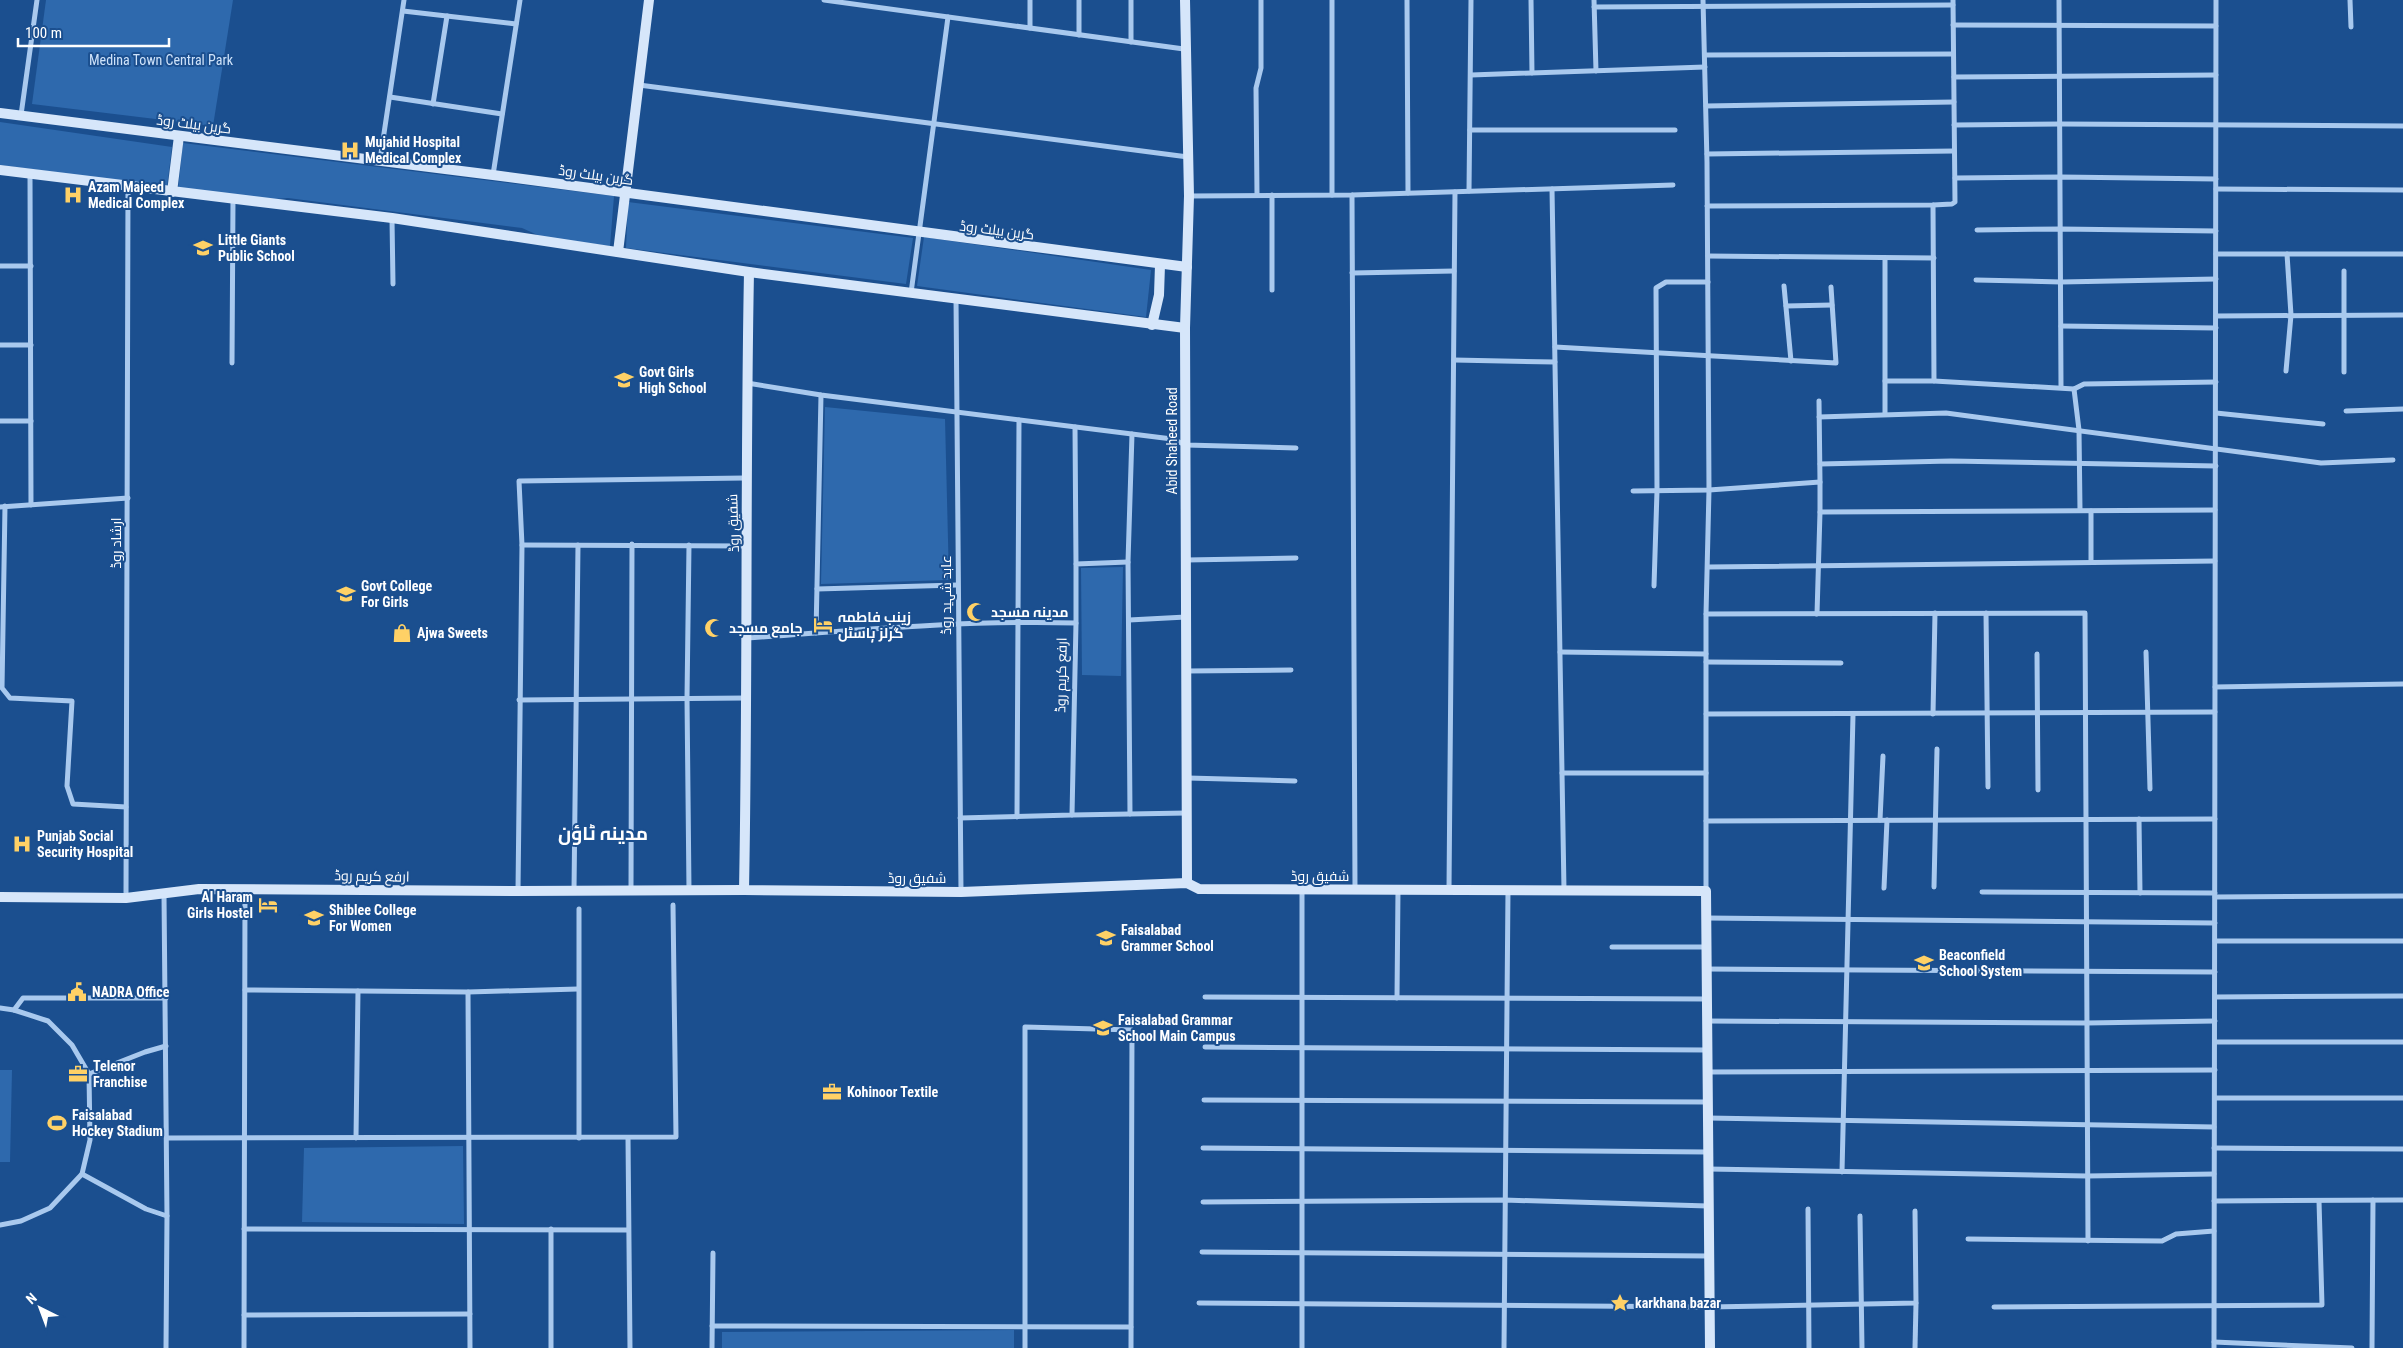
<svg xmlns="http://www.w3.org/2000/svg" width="2403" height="1348" viewBox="0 0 2403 1348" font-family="'Roboto Condensed',Cairo,sans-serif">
<rect width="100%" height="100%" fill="#1b4f8f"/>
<g fill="#2e69ad">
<polygon points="46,0 233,0 213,126 32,104"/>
<polygon points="0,122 172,147 167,187 0,165"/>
<polygon points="183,143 614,196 610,246 542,237 522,228 288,198 258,200 178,189"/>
<polygon points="628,202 913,238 906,284 626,248"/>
<polygon points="924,237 1151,270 1146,317 917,286"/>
<polygon points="825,407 945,419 949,580 821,584"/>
<polygon points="1123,567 1121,676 1082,675 1081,568"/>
<polygon points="0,1070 12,1070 10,1162 0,1162"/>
<polygon points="463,1146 464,1224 302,1222 304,1148"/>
<polygon points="1014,1330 1014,1348 722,1348 722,1332"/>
</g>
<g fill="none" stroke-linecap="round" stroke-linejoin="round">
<g stroke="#a9c9ee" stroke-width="5">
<polyline points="824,0 1184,49"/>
<polyline points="1332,0 1332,195"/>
<polyline points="1407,0 1408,193"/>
<polyline points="1531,0 1532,73"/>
<polyline points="1594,0 1596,71"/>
<polyline points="1703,0 1707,162 1709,490 1706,614 1706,891"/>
<polyline points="2059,0 2061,387"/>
<polyline points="2350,0 2351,27"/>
<polyline points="1594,7 1953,5"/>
<polyline points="403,11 516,24"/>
<polyline points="1953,25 2216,26"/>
<polyline points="1030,28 1030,0"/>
<polyline points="1079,35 1079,0"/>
<polyline points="1131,42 1131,0"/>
<polyline points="1705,55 1953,54"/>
<polyline points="1471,75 1705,67"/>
<polyline points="1954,77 2216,75"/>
<polyline points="639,85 1188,157"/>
<polyline points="390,97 502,114"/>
<polyline points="433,104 447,16"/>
<polyline points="1706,106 1954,102"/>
<polyline points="21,115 37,0"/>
<polyline points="1954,125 2061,124 2403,126"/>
<polyline points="1470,130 1675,130"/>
<polyline points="1707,154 1954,151"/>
<polyline points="380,160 404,0"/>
<polyline points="30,174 31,505"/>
<polyline points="493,175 520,0"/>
<polyline points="1955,178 2061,177 2216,179"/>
<polyline points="1552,189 1564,890"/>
<polyline points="2216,189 2403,190"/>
<polyline points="1469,191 1471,0"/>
<polyline points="1257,195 1256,88 1261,68 1261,0"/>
<polyline points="1352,195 1355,889"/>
<polyline points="1189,196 1352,195 1673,185"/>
<polyline points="1933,205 1934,381"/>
<polyline points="1707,206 1933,205 1952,204 1955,202 1953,0"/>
<polyline points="392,219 393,284"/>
<polyline points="1977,230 2061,229 2216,231"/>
<polyline points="2216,254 2403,254"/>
<polyline points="1708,256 1934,258"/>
<polyline points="1885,258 1885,414"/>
<polyline points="0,266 31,266"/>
<polyline points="1352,273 1454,271"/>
<polyline points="1976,280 2061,282 2216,279"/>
<polyline points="1784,286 1791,361"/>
<polyline points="1272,290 1272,195"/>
<polyline points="911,293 948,17"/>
<polyline points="956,298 961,892"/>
<polyline points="1786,306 1832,305"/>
<polyline points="2216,316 2403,315"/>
<polyline points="2061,326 2216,328"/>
<polyline points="0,345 31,345"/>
<polyline points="1555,347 1836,363 1831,287"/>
<polyline points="1454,360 1555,362"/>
<polyline points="232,363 233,199"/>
<polyline points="2286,371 2291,315 2287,254"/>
<polyline points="2344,372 2344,271"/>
<polyline points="1885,381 1934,381 2074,389 2084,384 2216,382"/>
<polyline points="747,383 821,395 1172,439 1186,445 1296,448"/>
<polyline points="2074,389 2079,430 2080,510"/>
<polyline points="1819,401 1820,482"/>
<polyline points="2346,411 2403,409"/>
<polyline points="2216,413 2323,424"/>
<polyline points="1819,417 1946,413 2321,463 2393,460"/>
<polyline points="0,421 31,421"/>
<polyline points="1075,427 1076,564"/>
<polyline points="1820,464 1951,461 2216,466"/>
<polyline points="1633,491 1709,490 1820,482 1820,512 2215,510"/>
<polyline points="5,506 2,688 10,698 72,701 67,786 73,804 126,807"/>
<polyline points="0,507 128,498"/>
<polyline points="522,545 747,546"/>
<polyline points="1186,560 1296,558"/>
<polyline points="2091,562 2091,511"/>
<polyline points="1708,567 2215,561"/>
<polyline points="1654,586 1657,491 1656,288 1666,282 1708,282"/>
<polyline points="817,589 957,585"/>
<polyline points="1986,613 1988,787"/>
<polyline points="1706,614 2085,613 2088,1241"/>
<polyline points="1817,614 1820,512"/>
<polyline points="1129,620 1186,617"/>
<polyline points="1076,623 1076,564 1128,562"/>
<polyline points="816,633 821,395"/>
<path d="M 747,638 C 857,630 966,620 1076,623 L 1072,815 L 960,818"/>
<polyline points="1560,652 1706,654"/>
<polyline points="2146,652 2150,789"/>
<polyline points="2037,654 2038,790"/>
<polyline points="1706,662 1841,663"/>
<polyline points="1187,671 1291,670"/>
<polyline points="2215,687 2403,684"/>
<polyline points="519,700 746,698"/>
<polyline points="1706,714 2215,712"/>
<polyline points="1933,714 1935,613"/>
<polyline points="1562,773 1706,773"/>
<polyline points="1188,778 1295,781"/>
<polyline points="1130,814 1128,562 1132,434"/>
<polyline points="1072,815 1187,813"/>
<polyline points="1017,817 1019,420"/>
<polyline points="2139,819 2140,893"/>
<polyline points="1880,820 1883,756"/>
<polyline points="1706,821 2215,819"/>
<polyline points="1934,887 1937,749"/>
<polyline points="1884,888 1887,820"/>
<polyline points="1302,889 1302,1348"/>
<polyline points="1449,889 1455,192"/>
<polyline points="574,890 578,545"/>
<polyline points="631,890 632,544"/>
<polyline points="689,890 687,698 689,545"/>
<polyline points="518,891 522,545 519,481 745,478"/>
<polyline points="1982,892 2215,893"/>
<polyline points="164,895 167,1216 166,1348"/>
<polyline points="2215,897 2403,896"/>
<polyline points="126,898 128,187"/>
<polyline points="579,909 579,1138"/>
<polyline points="1707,918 2215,923"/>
<polyline points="2215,941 2403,941"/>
<polyline points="1612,947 1706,947"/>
<polyline points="1706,969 2215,972"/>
<polyline points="245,990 468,992 578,989"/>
<polyline points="468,992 470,1348"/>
<polyline points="1205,997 1707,999"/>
<polyline points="2215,997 2403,996"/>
<polyline points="1397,998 1398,889"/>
<polyline points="0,1008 14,1010 48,1021 72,1045 89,1074 90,1140 82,1174 50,1208 21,1221 0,1225"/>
<polyline points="14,1010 23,998 166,998"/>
<polyline points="1707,1021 2087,1023 2215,1021"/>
<polyline points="2215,1042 2403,1042"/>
<polyline points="1205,1047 1707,1050"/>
<polyline points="1708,1072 2215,1070"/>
<polyline points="89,1074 145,1052 166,1046"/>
<polyline points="2215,1098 2403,1098"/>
<polyline points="1204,1100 1708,1102"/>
<polyline points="1708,1118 2214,1127"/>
<polyline points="167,1138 676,1137 673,905"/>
<polyline points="356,1138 358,991"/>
<polyline points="628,1138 630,1348"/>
<polyline points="1203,1148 1708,1152"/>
<polyline points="2214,1148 2403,1149"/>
<polyline points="1708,1169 2087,1176 2214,1174"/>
<polyline points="1842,1172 1853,715"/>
<polyline points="82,1174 146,1209 167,1216"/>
<polyline points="2214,1201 2403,1200"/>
<polyline points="1203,1202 1504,1200 1708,1206"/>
<polyline points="1808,1209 1809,1348"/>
<polyline points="1860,1216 1862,1348"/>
<polyline points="244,1229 628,1230"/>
<polyline points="1968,1239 2162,1241 2176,1234 2214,1231"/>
<polyline points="1202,1252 1709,1256"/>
<polyline points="1199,1303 1709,1307 1916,1303 1915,1211"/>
<polyline points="1994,1307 2322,1305 2319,1201"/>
<polyline points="244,1315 470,1314"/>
<polyline points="712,1326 1131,1327"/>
<polyline points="2214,1342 2352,1348"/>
<polyline points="244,1348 245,889"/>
<polyline points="551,1348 551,1229"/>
<polyline points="712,1348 713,1253"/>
<polyline points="1025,1348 1025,1027 1132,1030 1131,1348"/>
<polyline points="1504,1348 1508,890"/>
<polyline points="1915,1348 1916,1303"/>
<polyline points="2214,1348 2216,0"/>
<polyline points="2372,1348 2373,1200"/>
</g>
<g stroke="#d6e6fa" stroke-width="10">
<polyline points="1185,0 1189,196 1185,328 1187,883"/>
<polyline points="0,113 493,175 1187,267"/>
<polyline points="0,170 392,218 749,272 1185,328"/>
<polyline points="172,192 179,136"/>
<polyline points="618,252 649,0"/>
<path d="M 749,272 C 745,478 748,684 744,890 L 961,892 L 1187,883 L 1199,889 L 1706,891 L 1710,1348"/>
<polyline points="1152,325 1159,295 1160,265"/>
<polyline points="0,897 126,898 199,889 518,891 744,890"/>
</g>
</g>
<defs>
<g id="hospital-bare" transform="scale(1.5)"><path d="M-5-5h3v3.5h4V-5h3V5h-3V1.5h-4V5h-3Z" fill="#ffd166" stroke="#1b4f8f" stroke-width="2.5" paint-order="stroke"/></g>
<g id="school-bare" transform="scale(1.5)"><path d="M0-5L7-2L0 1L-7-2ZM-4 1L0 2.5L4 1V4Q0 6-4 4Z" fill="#ffd166" stroke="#1b4f8f" stroke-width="2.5" paint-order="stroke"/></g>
<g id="university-bare" transform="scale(1.5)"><path d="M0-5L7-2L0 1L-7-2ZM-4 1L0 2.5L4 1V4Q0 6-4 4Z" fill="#ffd166" stroke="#1b4f8f" stroke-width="2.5" paint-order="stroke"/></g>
<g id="mosque-bare" transform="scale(1.5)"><path d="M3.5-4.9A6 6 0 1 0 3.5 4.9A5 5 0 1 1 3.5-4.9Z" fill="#ffd166" stroke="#1b4f8f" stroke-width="2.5" paint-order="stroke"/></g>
<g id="hotel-bare" transform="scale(1.5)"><path d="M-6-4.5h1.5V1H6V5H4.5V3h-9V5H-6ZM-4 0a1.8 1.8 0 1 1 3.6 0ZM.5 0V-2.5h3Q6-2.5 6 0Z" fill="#ffd166" stroke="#1b4f8f" stroke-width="2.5" paint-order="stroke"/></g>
<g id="shop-bare" transform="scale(1.5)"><path d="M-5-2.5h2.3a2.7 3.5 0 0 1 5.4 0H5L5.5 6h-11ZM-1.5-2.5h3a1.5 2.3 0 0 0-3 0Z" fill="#ffd166" stroke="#1b4f8f" stroke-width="2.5" paint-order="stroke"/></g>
<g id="civic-bare" transform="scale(1.5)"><path d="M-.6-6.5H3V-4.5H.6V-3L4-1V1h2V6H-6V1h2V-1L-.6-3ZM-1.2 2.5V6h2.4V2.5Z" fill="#ffd166" stroke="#1b4f8f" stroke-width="2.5" paint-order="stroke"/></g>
<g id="office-bare" transform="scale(1.5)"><path d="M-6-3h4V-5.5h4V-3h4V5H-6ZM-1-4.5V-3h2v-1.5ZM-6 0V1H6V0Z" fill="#ffd166" stroke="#1b4f8f" stroke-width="2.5" paint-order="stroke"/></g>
<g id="stadium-bare" transform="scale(1.5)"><path d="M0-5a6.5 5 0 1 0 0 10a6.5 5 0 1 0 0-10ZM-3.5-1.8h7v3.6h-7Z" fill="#ffd166" stroke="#1b4f8f" stroke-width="2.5" paint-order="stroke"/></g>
<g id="sight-bare" transform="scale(1.5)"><path d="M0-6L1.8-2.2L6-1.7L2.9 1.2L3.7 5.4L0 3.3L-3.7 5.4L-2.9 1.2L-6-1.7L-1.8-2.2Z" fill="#ffd166" stroke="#1b4f8f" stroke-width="2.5" paint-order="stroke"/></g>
</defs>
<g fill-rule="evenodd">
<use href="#hospital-bare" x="350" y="150"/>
<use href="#hospital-bare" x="73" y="195"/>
<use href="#school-bare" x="203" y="248"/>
<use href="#school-bare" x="624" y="380"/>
<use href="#university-bare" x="346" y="594"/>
<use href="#mosque-bare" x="976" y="612"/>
<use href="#hotel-bare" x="823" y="625"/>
<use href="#mosque-bare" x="714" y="628"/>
<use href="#shop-bare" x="402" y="633"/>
<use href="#hospital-bare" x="22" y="844"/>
<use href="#hotel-bare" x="268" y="905"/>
<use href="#university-bare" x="314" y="918"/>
<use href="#school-bare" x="1106" y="938"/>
<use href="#school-bare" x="1924" y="963"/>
<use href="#civic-bare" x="77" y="992"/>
<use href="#school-bare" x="1103" y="1028"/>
<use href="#office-bare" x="78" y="1074"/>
<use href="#office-bare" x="832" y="1092"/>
<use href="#stadium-bare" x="57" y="1123"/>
<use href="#sight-bare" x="1620" y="1303"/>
</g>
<g text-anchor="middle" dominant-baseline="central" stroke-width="4" stroke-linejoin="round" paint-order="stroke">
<g font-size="14" fill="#cfe3fa" stroke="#1b4f8f">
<text x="161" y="60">Medina Town Central Park</text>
</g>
<g font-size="14" fill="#fff" stroke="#1b4f8f">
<text transform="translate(194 124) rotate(7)">گرین بیلٹ روڈ</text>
<text transform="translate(596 175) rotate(8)">گرین بیلٹ روڈ</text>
<text transform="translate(997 230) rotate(7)">گرین بیلٹ روڈ</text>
<text transform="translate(1172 441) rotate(-90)">Abid Shaheed Road</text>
<text transform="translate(733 523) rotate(-92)">شفیق روڈ</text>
<text transform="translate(116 543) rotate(-90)">ارشاد روڈ</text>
<text transform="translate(946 595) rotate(-90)">عابد شہید روڈ</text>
<text transform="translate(1061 675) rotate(-89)">ارفع کریم روڈ</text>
<text transform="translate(372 876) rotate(1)">ارفع کریم روڈ</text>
<text x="1320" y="876">شفیق روڈ</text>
<text x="917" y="878">شفیق روڈ</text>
</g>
<g font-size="14" font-weight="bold" fill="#fff" stroke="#1b4f8f" text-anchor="start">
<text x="365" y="142">Mujahid Hospital<tspan x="365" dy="16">Medical Complex</tspan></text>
<text x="88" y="187">Azam Majeed<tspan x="88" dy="16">Medical Complex</tspan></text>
<text x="218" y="240">Little Giants<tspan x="218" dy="16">Public School</tspan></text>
<text x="639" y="372">Govt Girls<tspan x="639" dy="16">High School</tspan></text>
<text x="361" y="586">Govt College<tspan x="361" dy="16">For Girls</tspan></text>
<text x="991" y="612">مدینہ مسجد</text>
<text x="838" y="617">زینب فاطمہ<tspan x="838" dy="16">گرلز ہاسٹل</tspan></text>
<text x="729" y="628">جامع مسجد</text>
<text x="417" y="633">Ajwa Sweets</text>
<text x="37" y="836">Punjab Social<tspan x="37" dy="16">Security Hospital</tspan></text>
<text x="253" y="897" text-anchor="end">Al Haram<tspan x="253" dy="16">Girls Hostel</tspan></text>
<text x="329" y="910">Shiblee College<tspan x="329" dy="16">For Women</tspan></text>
<text x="1121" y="930">Faisalabad<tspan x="1121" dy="16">Grammer School</tspan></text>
<text x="1939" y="955">Beaconfield<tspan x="1939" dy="16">School System</tspan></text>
<text x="92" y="992">NADRA Office</text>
<text x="1118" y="1020">Faisalabad Grammar<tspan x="1118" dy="16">School Main Campus</tspan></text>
<text x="93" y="1066">Telenor<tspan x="93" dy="16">Franchise</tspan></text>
<text x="847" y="1092">Kohinoor Textile</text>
<text x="72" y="1115">Faisalabad<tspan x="72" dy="16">Hockey Stadium</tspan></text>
<text x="1635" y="1303">karkhana bazar</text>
</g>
<g font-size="19" font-weight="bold" fill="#fff" stroke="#1b4f8f">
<text x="603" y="833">مدینہ ٹاؤن</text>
</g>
</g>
<g transform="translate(40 1308) rotate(318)" stroke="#1b4f8f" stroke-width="4" paint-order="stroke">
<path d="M0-4L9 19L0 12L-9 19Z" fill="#ffffff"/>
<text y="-8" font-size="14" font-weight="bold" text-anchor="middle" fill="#ffffff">N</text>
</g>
<path d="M18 38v8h151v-8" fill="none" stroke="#ffffff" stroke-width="2.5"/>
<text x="25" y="38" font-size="15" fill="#ffffff" stroke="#1b4f8f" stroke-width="4" paint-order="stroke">100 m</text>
</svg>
